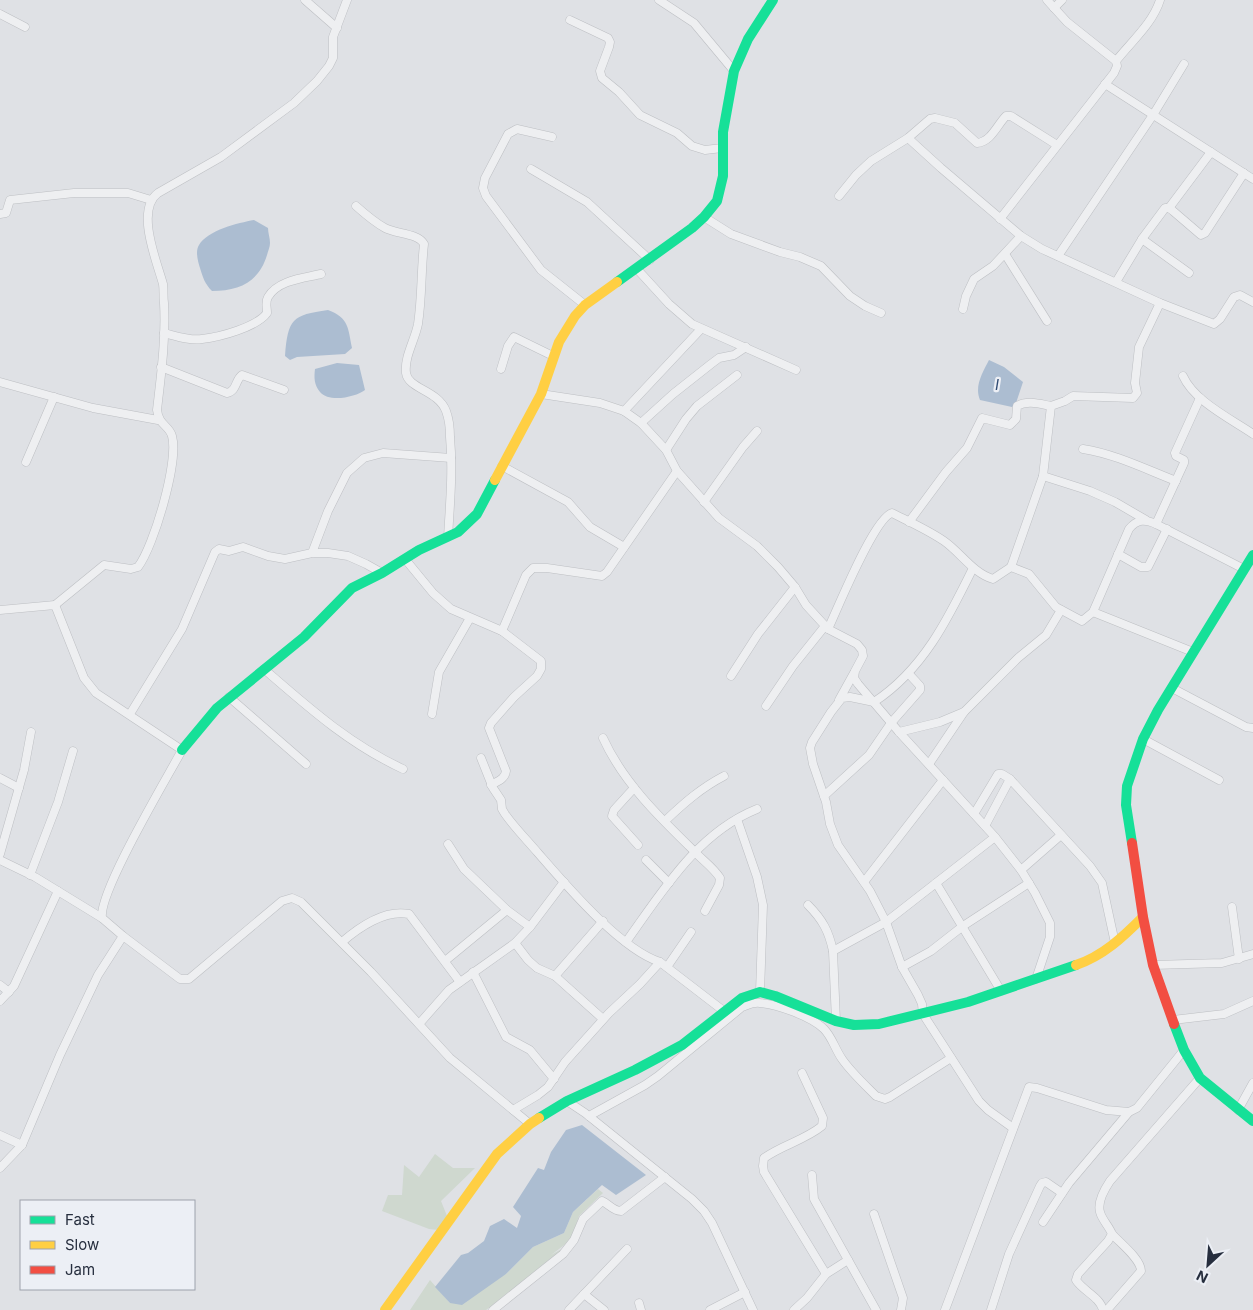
<svg xmlns="http://www.w3.org/2000/svg" width="1253" height="1310" viewBox="0 0 1253 1310" font-family="Inter,sans-serif">
<rect width="100%" height="100%" fill="#dfe1e5"/>
<g fill="#cfd8cf">
<polygon points="435,1154 453,1168 475,1168 441,1201 449,1221 439,1230 429,1229 382,1211 388,1195 402,1195 404,1165 419,1177"/>
<polygon points="598,1189 603,1193 579,1216 571,1240 551,1255 565,1247 523,1283 486,1310 410,1310 430,1280 450,1303 506,1274 533,1247 564,1233 573,1212"/>
</g>
<g fill="#acbdd1">
<path d="M 254,220 L 268,228 C 268,233 270,238 270,243 C 270,247 268,251 267,255 C 259,282 239,291 212,291 C 205,284 203,278 200,268 C 198,262 195,251 199,245 C 208,230 238,223 254,220 Z"/>
<path d="M 328,310 C 349,318 348,328 352,348 L 345,354 L 297,357 L 290,360 L 285,356 C 288,319 292,315 328,310 Z"/>
<path d="M 989,360 L 1004,367 L 1023,382 L 1016,403 L 1012,407 L 980,400 C 974,386 983,372 989,360 Z"/>
<path d="M 337,363 L 359,365 L 365,390 C 356,397 329,403 320,392 C 314,385 314,377 315,369 Z"/>
<polygon points="582,1125 646,1175 616,1195 602,1185 573,1212 564,1233 533,1247 506,1274 462,1305 450,1303 435,1287 461,1255 468,1253 484,1241 490,1226 504,1219 517,1228 521,1216 513,1207 538,1168 544,1170 551,1152 566,1130"/>
</g>
<g fill="none" stroke-linecap="round" stroke-linejoin="round">
<g stroke="#bdbfc3" stroke-width="9">
<g id="street">
<polyline points="305,0 337,28"/>
<polyline points="659,0 694,23 734,71"/>
<polyline points="1054,8 1062,0"/>
<polyline points="0,14 25,27"/>
<polyline points="570,20 608,38 610,42 609,47 600,71 602,78 619,92 640,115 677,133 692,146 705,150 722,148"/>
<path d="M 1116,61 C 1131,42 1153,23 1160,0"/>
<polyline points="1105,84 1253,179"/>
<polyline points="552,137 517,129 508,134 485,178 483,188 486,196 541,270 585,305"/>
<polyline points="908,138 941,168 1021,236 1042,249 1160,303 1214,324 1220,319 1234,297 1240,295 1253,302"/>
<polyline points="531,169 587,202 650,260"/>
<path d="M 839,196 L 856,175 L 871,161 L 908,138 L 930,119 L 935,118 L 955,123 L 977,143 C 991,142 997,125 1006,116 L 1011,116 L 1057,145"/>
<path d="M 356,206 C 365,214 374,222 385,228 C 396,234 418,233 424,244 C 421,271 422,298 418,324 C 415,340 404,357 406,373 C 408,389 438,390 446,411 C 449,419 450,429 450,437 C 453,470 450,504 448,537"/>
<polyline points="1169,208 1211,152"/>
<polyline points="0,214 6,213 10,200 74,193 128,193 151,200"/>
<polyline points="704,217 731,234 780,252 800,257 821,266 850,296 865,306 881,313"/>
<polyline points="1000,219 1114,73 1117,66 1116,61 1067,22 1047,0"/>
<polyline points="1142,239 1189,273"/>
<polyline points="1005,254 1047,321"/>
<polyline points="1058,256 1153,115 1184,64"/>
<polyline points="637,269 669,304 692,324 796,370"/>
<polyline points="1116,282 1142,239 1165,208 1169,208 1173,211 1201,235 1205,233 1244,173"/>
<polyline points="963,309 966,296 974,279 993,266 1021,236"/>
<path d="M 164,333 C 176,336 190,341 202,339 C 220,337 257,327 267,313 C 267,307 265,302 268,297 C 278,280 304,278 321,274"/>
<path d="M 161,367 L 227,393 C 237,391 235,380 242,375 L 284,390"/>
<polyline points="501,369 508,346 514,337 553,356"/>
<path d="M 1183,376 C 1194,401 1231,419 1253,434"/>
<polyline points="0,382 93,408 158,420"/>
<polyline points="541,394 600,403 624,411 641,423 666,450 677,471 719,518 757,546 778,567 795,587 806,605 828,629 857,644 862,650 863,656 855,671 854,678 858,684 899,732 995,837 1021,870 1035,893 1050,923 1050,937 1036,979"/>
<polyline points="624,411 701,329"/>
<polyline points="641,423 673,394 711,364 719,358 734,355 746,347"/>
<path d="M 1083,449 C 1115,454 1145,469 1176,481"/>
<polyline points="666,450 686,419 697,406 737,375"/>
<polyline points="26,462 54,397"/>
<polyline points="502,466 568,502 590,527 624,547"/>
<polyline points="1043,476 1090,491 1115,502 1146,520"/>
<polyline points="704,502 743,447 757,431"/>
<path d="M 909,522 L 946,472 L 967,448 L 982,418 L 1010,425 L 1016,419 L 1017,406 C 1027,400 1040,404 1051,406"/>
<polyline points="1156,524 1184,463 1184,460 1176,456 1175,453 1200,398"/>
<polyline points="312,553 328,511 347,473 364,458 383,453 451,458"/>
<polyline points="1118,554 1141,567 1148,567 1167,529"/>
<path d="M 405,559 L 433,593 L 451,609 L 502,631 L 541,661 L 541,669 L 537,676 L 514,697 L 491,723 L 489,728 L 506,771 C 505,779 498,781 491,785"/>
<polyline points="1011,567 1043,476 1051,406 1065,401 1073,396 1133,398 1137,393 1135,383 1139,347 1160,303"/>
<path d="M 973,568 C 948,619 923,670 874,702 L 850,697 L 842,698 L 831,712 L 812,742 L 810,748 L 813,764 L 826,802 L 830,824 L 838,845 L 870,891 L 886,922 L 902,967 L 918,995 L 922,1004 L 923,1014 L 979,1101 L 988,1110 L 1013,1128"/>
<path d="M 55,605 L 104,565 L 131,569 L 138,567 C 154,546 179,461 172,436 C 169,425 159,426 157,410 C 161,375 166,339 164,303 C 163,297 164,290 163,284 C 157,262 135,210 158,193 L 221,157 L 294,103 L 317,81 L 329,66 L 333,58 L 333,37 L 347,0"/>
<path d="M 0,610 L 55,605 L 84,678 L 96,693 L 182,750 C 167,778 98,893 102,918 L 123,936"/>
<polyline points="1093,612 1193,652"/>
<path d="M 828,629 C 838,608 874,518 892,513 C 910,522 928,530 944,541 C 961,553 973,573 993,579 L 1011,567 L 1029,574 L 1056,607 L 1082,621 L 1093,612 L 1129,529 C 1137,519 1145,519 1156,524 L 1244,569"/>
<polyline points="502,631 526,575 533,568 547,568 602,576 607,572 677,471"/>
<path d="M 264,669 C 309,708 349,744 403,769"/>
<polyline points="731,676 758,634 795,587"/>
<polyline points="1172,688 1246,727 1253,728"/>
<polyline points="229,697 306,764"/>
<polyline points="839,700 854,673"/>
<polyline points="766,706 793,666 825,626"/>
<polyline points="130,714 182,629 215,552 219,549 229,551 243,547 268,556 285,559 312,553 328,553 348,556 366,564 382,573"/>
<polyline points="432,714 439,672 470,618"/>
<polyline points="899,732 940,722 964,712 1018,658 1046,635 1061,610"/>
<path d="M 603,738 C 623,782 659,817 693,850 C 702,860 713,867 720,878 L 719,885 L 705,911"/>
<polyline points="1143,739 1219,780"/>
<path d="M 481,758 L 493,788 L 501,800 L 502,809 L 505,814 C 515,828 527,840 538,853 C 566,885 620,949 660,962 L 725,1012"/>
<polyline points="929,764 964,712"/>
<polyline points="0,778 19,788"/>
<polyline points="634,788 614,810 612,816 638,845"/>
<polyline points="824,796 869,755 891,723 920,690 920,686 909,674"/>
<polyline points="974,814 998,774 1002,774 1010,779 1090,866 1102,883 1115,943"/>
<polyline points="737,819 757,877 763,905 760,992"/>
<path d="M 665,821 C 684,803 701,788 724,776"/>
<polyline points="985,826 1010,779"/>
<polyline points="448,844 464,869 507,910 530,927"/>
<polyline points="0,854 24,770 31,732"/>
<polyline points="0,860 35,877 102,918"/>
<polyline points="646,860 669,883"/>
<polyline points="1021,870 1061,835"/>
<polyline points="30,875 58,802 73,751"/>
<polyline points="864,882 943,780"/>
<polyline points="936,883 1001,991"/>
<path d="M 808,905 C 823,920 829,932 833,951 L 836,1021"/>
<polyline points="1232,907 1239,959"/>
<path d="M 342,942 C 358,928 385,909 409,914 L 460,982"/>
<path d="M 626,942 C 662,892 697,833 757,809"/>
<polyline points="515,943 528,960 537,968 555,976 603,1019"/>
<polyline points="833,951 886,922 995,837"/>
<polyline points="445,961 507,910"/>
<polyline points="1153,965 1222,963 1253,954"/>
<polyline points="667,967 691,932"/>
<polyline points="902,967 931,951 963,926 1029,883"/>
<polyline points="473,972 506,1037 530,1050 554,1079"/>
<polyline points="555,976 603,921"/>
<polyline points="0,985 9,992"/>
<polyline points="0,1001 14,986 58,891"/>
<polyline points="1173,1020 1224,1014 1253,1001"/>
<polyline points="419,1024 449,990 515,943 530,927 564,882"/>
<polyline points="567,1101 585,1113 692,1199 704,1211 712,1223 753,1310"/>
<polyline points="513,1110 538,1095 548,1087 565,1062 609,1013 640,984 660,962"/>
<polyline points="1238,1110 1253,1083"/>
<path d="M 589,1116 L 645,1085 L 658,1076 L 742,1007 C 748,1005 753,1002 760,1003 C 777,1004 812,1017 824,1029 C 832,1037 835,1049 842,1059 C 851,1072 864,1084 876,1096 L 885,1099 L 890,1097 L 951,1058"/>
<polyline points="0,1135 22,1145"/>
<polyline points="0,1168 22,1145 60,1055 98,975 123,936 180,979 189,979 282,901 292,898 301,902 371,972 450,1058 530,1124"/>
<polyline points="812,1175 814,1199 876,1310"/>
<polyline points="874,1214 903,1298 901,1310"/>
<polyline points="1043,1222 1069,1183 1129,1112"/>
<polyline points="826,1274 848,1260"/>
<polyline points="584,1294 604,1310"/>
<polyline points="639,1303 641,1310"/>
<path d="M 493,1310 L 563,1254 L 574,1240 L 583,1219 L 602,1201 C 609,1204 613,1211 621,1211 L 665,1177"/>
<polyline points="569,1310 627,1249"/>
<polyline points="710,1310 745,1292"/>
<path d="M 794,1310 L 807,1298 L 826,1274 L 764,1172 L 763,1166 L 764,1158 C 782,1145 805,1140 822,1126 L 823,1118 L 802,1073"/>
<polyline points="945,1310 1029,1087 1037,1088 1106,1110 1129,1112 1137,1108 1184,1050"/>
<polyline points="991,1310 1009,1254 1040,1186 1042,1183 1046,1182 1062,1193"/>
<path d="M 1103,1310 C 1100,1297 1083,1291 1076,1280 L 1078,1274 L 1108,1241 L 1112,1234 C 1109,1226 1102,1220 1100,1212 C 1097,1202 1104,1190 1110,1181 L 1200,1078"/>
<path d="M 1107,1310 L 1141,1271 C 1141,1259 1120,1243 1112,1234"/>
</g>
</g>
<use href="#street" stroke="#eeeff1" stroke-width="8"/>
<g stroke="#16e098" stroke-width="10">
<polyline points="617,282 692,228 704,217 717,201 723,176 723,132 734,71 748,39 773,0"/>
<polyline points="182,750 217,708 304,637 352,588 382,573 419,550 458,532 477,514 495,480"/>
<polyline points="1132,843 1126,805 1127,786 1143,739 1158,710 1253,555"/>
<polyline points="1174,1024 1184,1050 1200,1078 1253,1121"/>
<polyline points="539,1118 567,1101 635,1070 682,1045 742,998 760,992 775,996 836,1021 854,1025 879,1024 968,1002 1076,965"/>
</g>
<g stroke="#ffcf43" stroke-width="10">
<polyline points="495,480 541,394 559,342 575,316 585,305 617,282"/>
<path d="M 1076,965 C 1103,956 1123,937 1143,917"/>
<polyline points="385,1310 497,1154 530,1124 539,1118"/>
</g>
<polyline stroke="#f24e42" stroke-width="10" points="1132,843 1143,917 1153,965 1174,1024"/>
</g>
<g text-anchor="middle" dominant-baseline="central" stroke-width="4.5" stroke-linejoin="round" paint-order="stroke">
<g font-size="15" font-style="italic" fill="#2f4b73" stroke="#eceff5">
<text x="997" y="384">I</text>
</g>
</g>
<rect x="20" y="1200" width="175" height="90" fill="#eceff5" stroke="#9da2ac"/>
<rect x="30" y="1216" width="25" height="8" fill="#16e098" stroke="#9da2ac"/>
<text x="65" y="1225" font-size="15" fill="#262e3e">Fast</text>
<rect x="30" y="1241" width="25" height="8" fill="#ffcf43" stroke="#9da2ac"/>
<text x="65" y="1250" font-size="15" fill="#262e3e">Slow</text>
<rect x="30" y="1266" width="25" height="8" fill="#f24e42" stroke="#9da2ac"/>
<text x="65" y="1275" font-size="15" fill="#262e3e">Jam</text>
<g transform="translate(1208 1265) rotate(206)" stroke="#eceff5" stroke-width="4" paint-order="stroke">
<path d="M0-4L9 19L0 12L-9 19Z" fill="#262e3e"/>
<text y="-8" font-size="14" font-weight="bold" text-anchor="middle" fill="#262e3e">N</text>
</g>
</svg>
